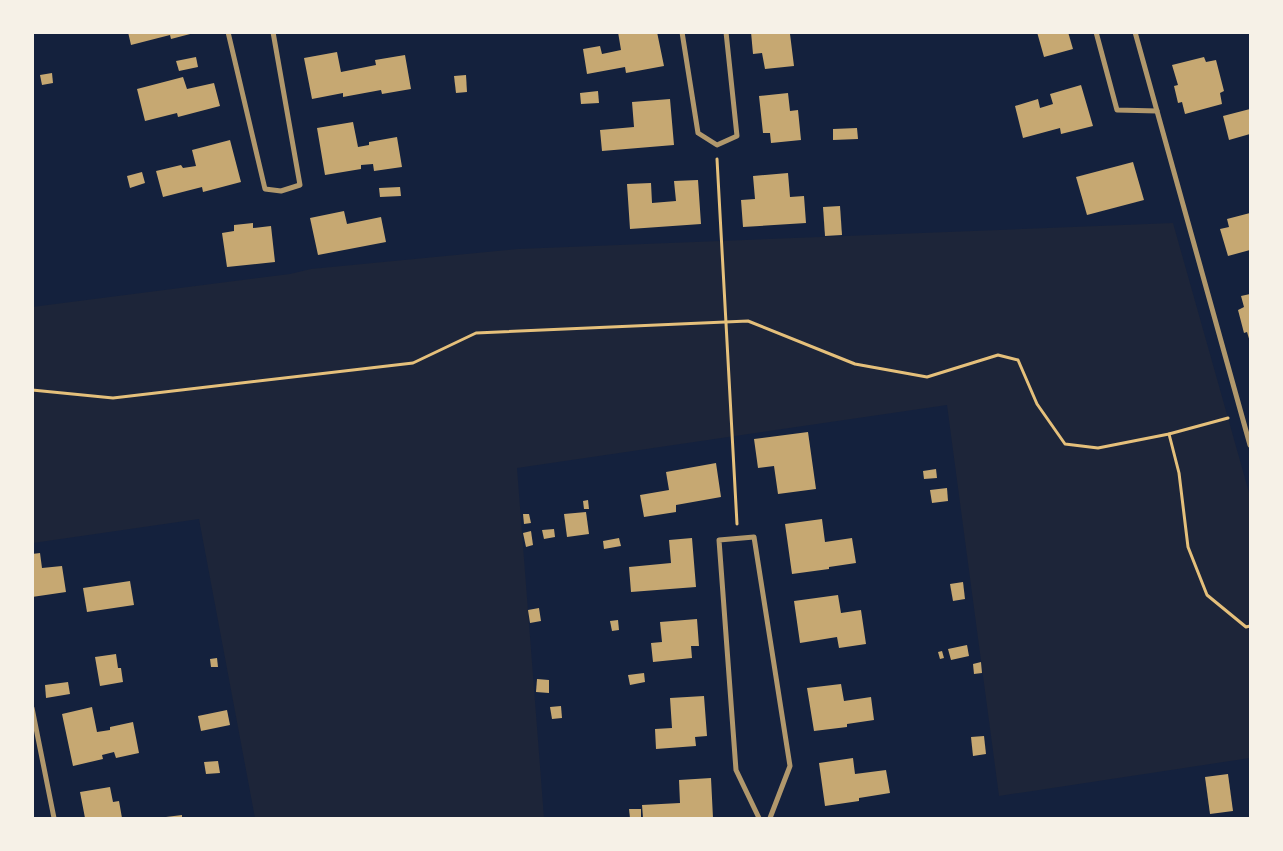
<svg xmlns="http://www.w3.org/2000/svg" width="1283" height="851" viewBox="0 0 1283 851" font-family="Helvetica,sans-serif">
<rect width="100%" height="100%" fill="#14213d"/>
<polygon fill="#1d2539" points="1173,223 1250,496 1250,758 999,796 947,405 517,468 544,818 255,818 199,519 33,543 32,307 290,274 311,269 518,249"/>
<g fill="#c6a872">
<polygon points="128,32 194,32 194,33 171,39 170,35 131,45"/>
<polygon points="618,32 657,32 664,66 626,73 625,67 587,74 583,49 600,46 602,54 621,50"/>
<polygon points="751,32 790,34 794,66 765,69 762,53 753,54"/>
<polygon points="1037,32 1068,32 1073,49 1044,57"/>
<polygon points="337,52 341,72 376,65 375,60 405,55 411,89 382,94 381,90 343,97 343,93 312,99 304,58"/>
<polygon points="196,57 198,67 179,71 176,61"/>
<polygon points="1204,57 1206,62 1216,60 1224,91 1220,93 1222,104 1185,114 1182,102 1178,103 1174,86 1178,85 1172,65"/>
<polygon points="52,73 53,83 42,85 40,75"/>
<polygon points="466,75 467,92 456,93 454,76"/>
<polygon points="183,77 187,89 214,83 220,106 178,117 177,113 145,121 137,89"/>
<polygon points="1081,85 1093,126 1061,134 1060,128 1023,138 1015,106 1038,99 1040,108 1053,104 1050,94"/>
<polygon points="598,91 599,103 581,104 580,93"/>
<polygon points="788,93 790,111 798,110 801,140 771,143 770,133 763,133 759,96"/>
<polygon points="670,99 674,145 602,151 600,130 634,127 632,102"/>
<polygon points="1250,109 1250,134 1229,140 1223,116"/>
<polygon points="353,122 358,147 369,145 369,142 397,137 402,167 374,171 373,164 361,165 361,169 325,175 317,128"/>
<polygon points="857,128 858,139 833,140 833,129"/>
<polygon points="230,140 241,182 203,192 202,187 163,197 156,171 181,165 183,168 196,166 192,150"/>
<polygon points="1133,162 1144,200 1087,215 1076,177"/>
<polygon points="142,172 145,183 130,188 127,176"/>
<polygon points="788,173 790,197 804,196 806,223 743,227 741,200 755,199 753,176"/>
<polygon points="698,180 701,224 630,229 627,184 651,183 652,203 676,201 674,181"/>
<polygon points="400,187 401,196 380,197 379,188"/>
<polygon points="840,206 842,235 825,236 823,207"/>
<polygon points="344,211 347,224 381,217 386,242 318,255 310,218"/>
<polygon points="1250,213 1250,250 1228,256 1220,229 1229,227 1227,219"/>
<polygon points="253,223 253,228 271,226 275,262 227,267 222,233 234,231 234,225"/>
<polygon points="1250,294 1250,342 1247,332 1244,333 1238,310 1244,307 1241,296"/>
<polygon points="808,432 816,489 778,494 774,466 758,468 754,439"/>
<polygon points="716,463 721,497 676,505 676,512 644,517 640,495 669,490 666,472"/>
<polygon points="936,469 937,478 924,479 923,471"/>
<polygon points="947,488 948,501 932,503 930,490"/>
<polygon points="588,500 589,509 584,509 583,501"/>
<polygon points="586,512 589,534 567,537 564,514"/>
<polygon points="523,514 529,514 531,523 524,524"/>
<polygon points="822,519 825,542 852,538 856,563 829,567 829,569 792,574 785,524"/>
<polygon points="554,529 555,537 544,539 542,530"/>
<polygon points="531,531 533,545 526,547 523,533"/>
<polygon points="619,538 621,546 604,549 603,541"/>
<polygon points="692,538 696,587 631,592 629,567 671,563 669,540"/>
<polygon points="40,553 42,568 62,566 66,592 32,597 32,554"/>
<polygon points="130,581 134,605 87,612 83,588"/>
<polygon points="963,582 965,599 953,601 950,584"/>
<polygon points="838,595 841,613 861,610 866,644 839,648 837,637 800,643 794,601"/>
<polygon points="539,608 541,621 530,623 528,610"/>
<polygon points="697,619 699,646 691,646 692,658 653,662 651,643 662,642 660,622"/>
<polygon points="618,620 619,630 612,631 610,621"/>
<polygon points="967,645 969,656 951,660 948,649"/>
<polygon points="942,651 944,658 940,659 938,652"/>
<polygon points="116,654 118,668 121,668 123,682 100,686 95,657"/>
<polygon points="217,658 218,667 211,667 210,659"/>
<polygon points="981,662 982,673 974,674 973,664"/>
<polygon points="644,673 645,682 630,685 628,675"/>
<polygon points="537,679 549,680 549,693 536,692"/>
<polygon points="68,682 70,694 46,698 45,685"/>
<polygon points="841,684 844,701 871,697 874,720 847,724 847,727 814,731 807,688"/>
<polygon points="704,696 707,736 695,737 696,746 656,749 655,729 672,728 670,698"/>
<polygon points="561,706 562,718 552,719 550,707"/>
<polygon points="92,707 97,732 110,730 110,727 133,722 139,753 116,758 114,752 102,755 103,759 73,766 62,714"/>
<polygon points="227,710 230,725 201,731 198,716"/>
<polygon points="984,736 986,754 973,756 971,737"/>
<polygon points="853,758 855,774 886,770 890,793 859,798 859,801 825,806 819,763"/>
<polygon points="218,761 220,773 206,774 204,762"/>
<polygon points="1228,774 1233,811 1210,814 1205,777"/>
<polygon points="711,778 713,818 643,818 642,805 680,803 679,780"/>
<polygon points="110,787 113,802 119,801 122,818 85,818 80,792"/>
<polygon points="629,809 641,809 641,818 630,818"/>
<polygon points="182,815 182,818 166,818 166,817"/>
</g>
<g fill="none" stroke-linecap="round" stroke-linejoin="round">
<g stroke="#e5c07b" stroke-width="3">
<polyline points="717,159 737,524"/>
<polyline points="32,390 113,398 413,363 476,333 748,321 855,364 927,377 998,355 1018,360 1037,404 1065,444 1098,448 1169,434 1228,418"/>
<polyline points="1169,434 1179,473 1188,547 1207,595 1246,627 1250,626"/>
</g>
<g stroke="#b1986c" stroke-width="5">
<polyline points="228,32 265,189 281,191 300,185 273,32"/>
<polyline points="682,32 698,133 717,145 737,136 726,32"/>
<polyline points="1096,32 1117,110 1157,111"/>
<polyline points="1135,32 1250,445"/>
<polyline points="32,708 54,818"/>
<polyline points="759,818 736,770 719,540 754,537 790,766 770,818"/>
</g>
</g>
<rect width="1283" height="851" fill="none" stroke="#f6f1e7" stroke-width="68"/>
</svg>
